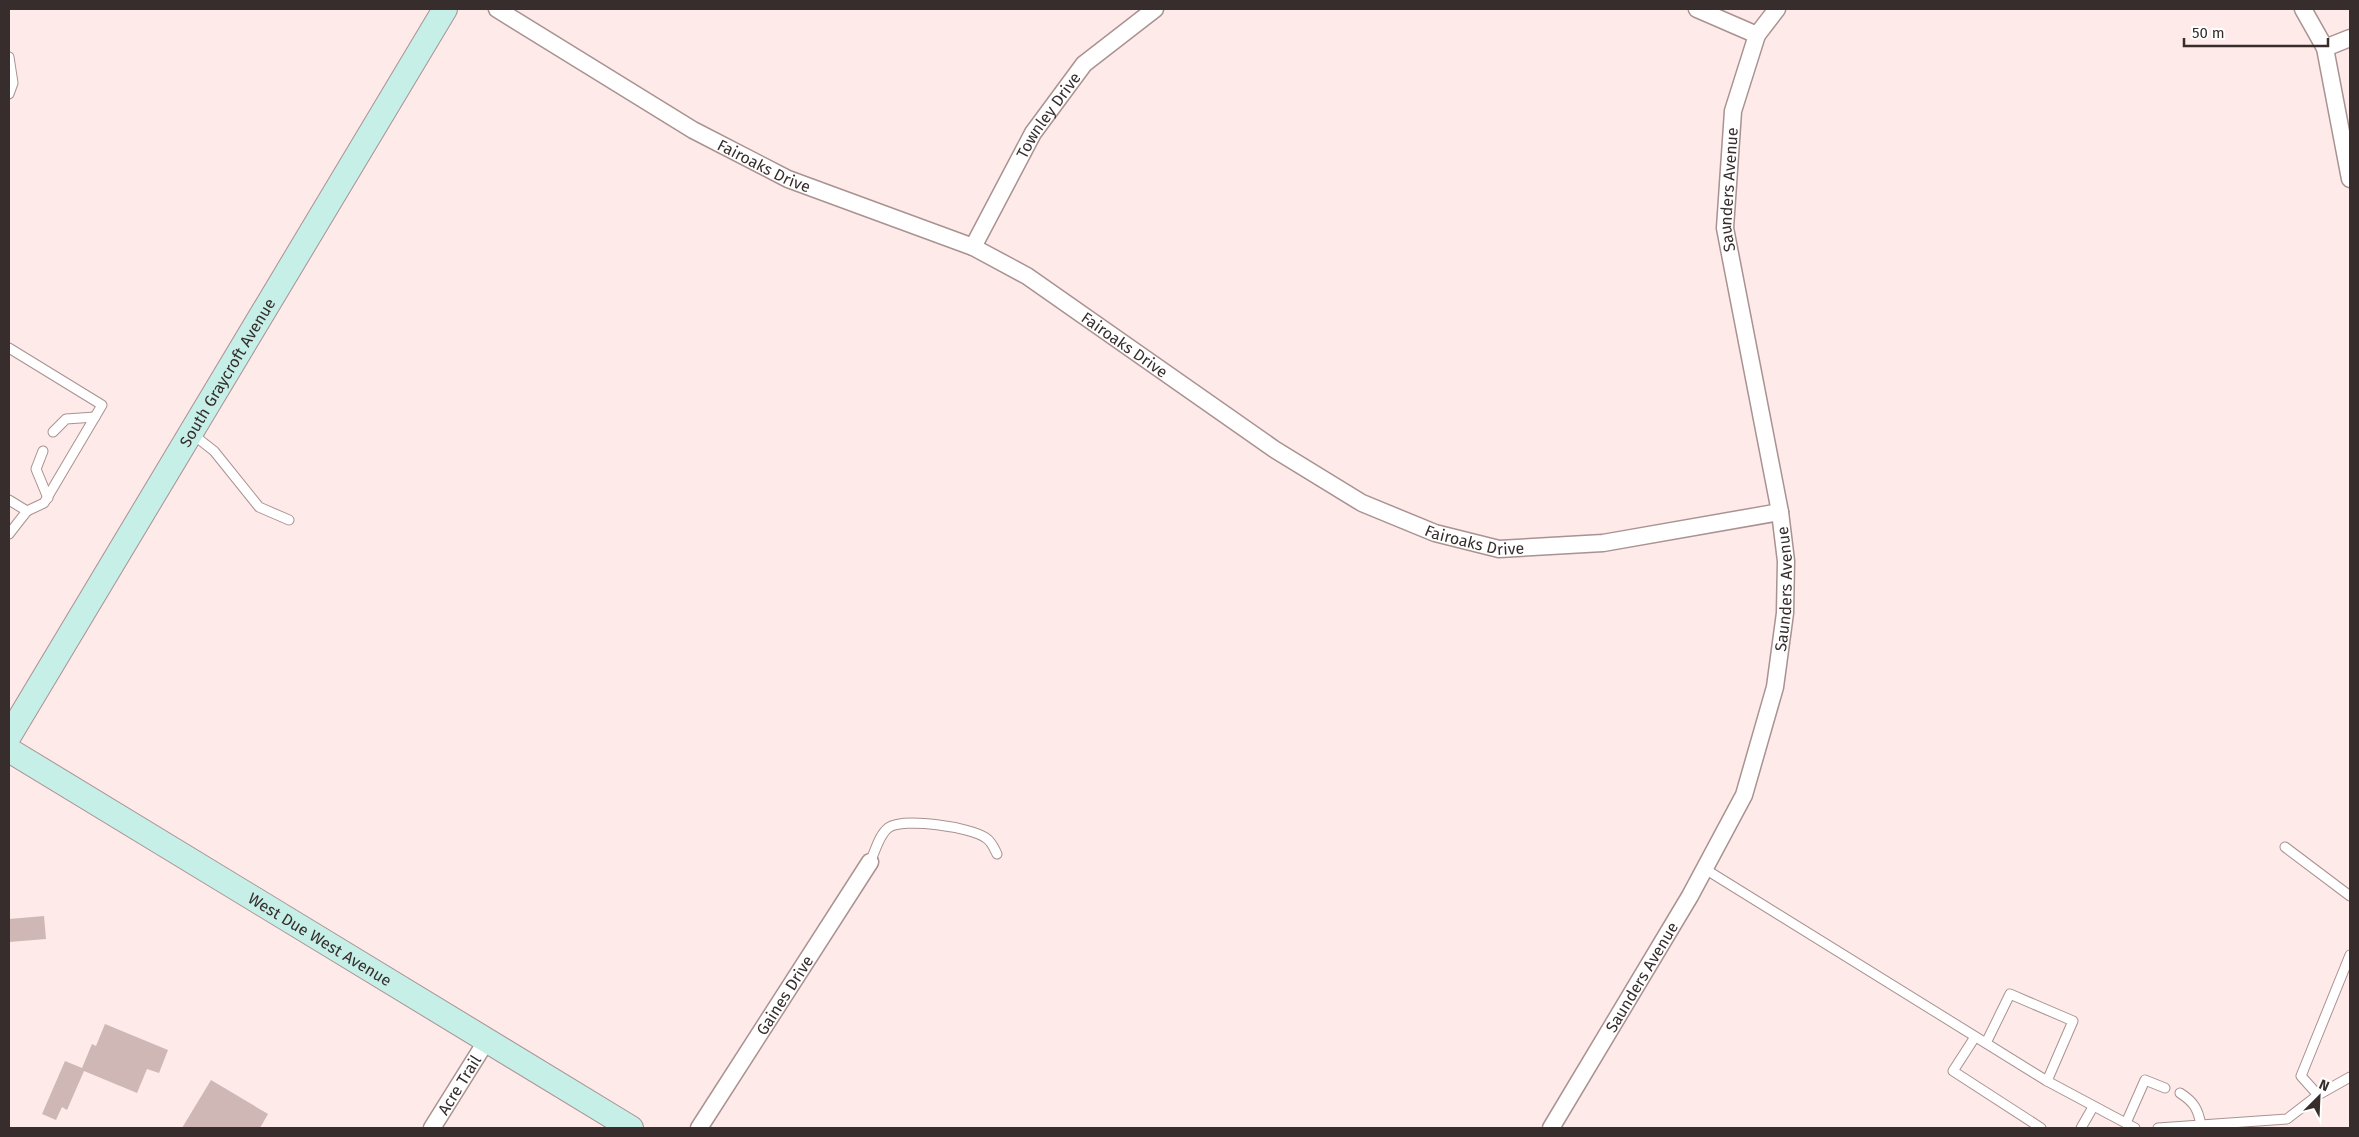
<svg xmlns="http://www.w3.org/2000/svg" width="2359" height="1137" viewBox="0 0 2359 1137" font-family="'Fira Sans',sans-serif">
<rect width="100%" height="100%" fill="#feeae9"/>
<g fill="#cfb7b6">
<polygon points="44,916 46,939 9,942 9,919"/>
<polygon points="105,1024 168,1050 159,1073 147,1069 137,1093 84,1071 67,1110 62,1107 56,1120 42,1114 65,1061 82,1068 92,1044 96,1046"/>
<polygon points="211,1080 268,1114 260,1128 182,1128"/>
</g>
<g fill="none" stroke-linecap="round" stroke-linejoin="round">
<g stroke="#a99291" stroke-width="11">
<g id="service">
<polyline points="9,57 13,83 9,94"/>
<polyline points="9,348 102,405 44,503 27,511 9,500"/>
<polyline points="53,432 66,419 95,417"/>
<polyline points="191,433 214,451 259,507 289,520"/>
<polyline points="43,451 36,469 48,498"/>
<polyline points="9,534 27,511"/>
<polyline points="2285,847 2350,896"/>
<path d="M 870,862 C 875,852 879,835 888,828 C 903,817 971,827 986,838 C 992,842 994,848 997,854"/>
<polyline points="1705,869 2047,1081 2135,1128"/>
<polyline points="1975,1037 1953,1071 2041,1128"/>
<polyline points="1986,1043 2010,994 2073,1021 2047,1081"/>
<path d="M 2180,1093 C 2194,1102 2198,1109 2201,1125"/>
<polyline points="2318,1095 2350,1077"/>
<polyline points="2126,1123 2145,1080 2165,1088"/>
<polyline points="2081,1128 2093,1107"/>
<polyline points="2158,1128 2287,1119 2318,1095 2301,1076 2350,955"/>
</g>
</g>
<g stroke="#a99291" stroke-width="19">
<g id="minor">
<path id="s1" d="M 497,9 L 693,130 L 788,179 L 973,247 L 1027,276 L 1274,449 L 1362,503 L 1435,533 L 1499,549 L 1603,543 L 1780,512"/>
<polyline points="1697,9 1757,35"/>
<polyline points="2303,9 2325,48 2350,179"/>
<polyline points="2325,48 2350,38"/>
<path id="s2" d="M 973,247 L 1033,133 L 1084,64 L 1155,9"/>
<path id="s3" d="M 432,1128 L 487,1040"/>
<path id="s4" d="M 699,1128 L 870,862"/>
<path id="s5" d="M 1551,1128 L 1690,896 L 1744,795 L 1775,687 L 1785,613 L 1786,561 L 1780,512 L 1725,228 L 1733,111 L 1757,35 L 1777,9"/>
</g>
</g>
<g stroke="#a99291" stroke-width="26">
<g id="secondary">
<path id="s6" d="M 9,736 L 445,9"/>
<path id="s7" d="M 9,750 L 631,1128"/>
</g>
</g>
<use href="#service" stroke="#fff" stroke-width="9"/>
<use href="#minor" stroke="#fff" stroke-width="16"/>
<use href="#secondary" stroke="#c6efe8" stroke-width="24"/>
</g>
<g text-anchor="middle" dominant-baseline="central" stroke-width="4.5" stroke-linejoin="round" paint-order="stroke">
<g font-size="16" fill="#362d2c" stroke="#fff">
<text stroke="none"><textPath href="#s2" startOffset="152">Townley Drive</textPath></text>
<text stroke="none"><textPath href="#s1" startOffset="310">Fairoaks Drive</textPath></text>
<text stroke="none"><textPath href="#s5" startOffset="1001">Saunders Avenue</textPath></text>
<text stroke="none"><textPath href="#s1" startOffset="715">Fairoaks Drive</textPath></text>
<text stroke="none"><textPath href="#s6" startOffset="424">South Graycroft Avenue</textPath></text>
<text stroke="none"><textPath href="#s1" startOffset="1120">Fairoaks Drive</textPath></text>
<text stroke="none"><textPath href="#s5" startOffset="596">Saunders Avenue</textPath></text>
<text stroke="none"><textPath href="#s7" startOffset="364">West Due West Avenue</textPath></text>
<text stroke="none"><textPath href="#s5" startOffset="176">Saunders Avenue</textPath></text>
<text stroke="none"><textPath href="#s4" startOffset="158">Gaines Drive</textPath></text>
<text stroke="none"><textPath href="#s3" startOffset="51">Acre Trail</textPath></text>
</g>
</g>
<rect width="2359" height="1137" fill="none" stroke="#362d2c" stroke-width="20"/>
<g transform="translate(2319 1097) rotate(24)" stroke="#ffffff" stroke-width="4" paint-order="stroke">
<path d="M0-4L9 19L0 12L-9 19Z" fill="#362d2c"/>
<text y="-8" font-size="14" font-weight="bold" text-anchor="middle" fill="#362d2c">N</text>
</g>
<path d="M2184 38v8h144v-8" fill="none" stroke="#362d2c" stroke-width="2.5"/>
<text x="2192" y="38" font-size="15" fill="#362d2c" stroke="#ffffff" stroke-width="4" paint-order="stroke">50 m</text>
</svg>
